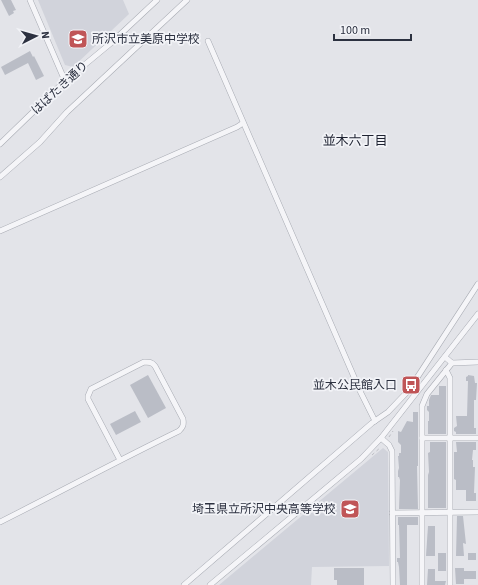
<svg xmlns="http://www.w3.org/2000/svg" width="478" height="585" viewBox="0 0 478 585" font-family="'Source Sans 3','Noto Sans JP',sans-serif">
<rect width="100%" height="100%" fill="#e3e4e9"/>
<g fill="#d1d3db">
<polygon points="38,0 123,0 129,14 73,67 65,65"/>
<polygon points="383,448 388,452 389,566 312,567 311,585 219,585"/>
</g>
<g fill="#babdc6">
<polygon points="1,0 11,0 16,10 13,11 14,13 9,16"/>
<polygon points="30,51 33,57 34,56 44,76 36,80 28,63 5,75 1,67"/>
<polygon points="148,375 166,408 148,418 130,385"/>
<polygon points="468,375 474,376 475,383 477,383 476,400 474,400 474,428 476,428 476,434 456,434 456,432 454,431 454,428 457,426 456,416 467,416 468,381 466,381 466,377 468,376"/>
<polygon points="439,386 446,386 446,434 428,434 428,421 429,421 429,412 427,410 427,406 429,406 429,400 431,395 439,395"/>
<polygon points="135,411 141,422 116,435 110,424"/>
<polygon points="413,412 418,412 418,466 417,466 418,509 399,509 400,480 399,477 398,477 398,471 399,468 398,456 399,456 399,453 401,453 401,445 398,442 398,431 401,432 407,421 413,422"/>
<polygon points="430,442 446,442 446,508 428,508 428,475 429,472 428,453 430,452"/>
<polygon points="456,442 476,442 476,450 473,450 472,460 473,460 473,467 475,467 474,493 476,493 476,501 466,501 466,490 456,490 456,480 454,479 454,452 457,452"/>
<polygon points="457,516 463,516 466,544 463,543 464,556 456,556"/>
<polygon points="398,517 418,517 418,525 407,525 407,585 400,585 399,567 398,562 397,562 397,558 400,558 399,525 398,525"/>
<polygon points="428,526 435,526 435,556 426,556"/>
<rect x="438" y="553" width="8" height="18"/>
<rect x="468" y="553" width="8" height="7"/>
<polygon points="334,568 364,568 364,585 337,585 337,580 334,580"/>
<polygon points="455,568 464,568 464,571 476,571 476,579 464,579 464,584 456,584"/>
<polygon points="428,569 435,569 435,581 446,581 445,585 427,585"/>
</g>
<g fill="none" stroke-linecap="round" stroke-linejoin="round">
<g stroke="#a8abb3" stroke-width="6">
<g id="minor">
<polyline points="30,0 65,81"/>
<polyline points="208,41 361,393 375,421"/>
<polyline points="0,144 65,81 111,43 157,0"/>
<polyline points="0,177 40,142 67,112 187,0"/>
<polyline points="0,231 237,127 243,123"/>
<polyline points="445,357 452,363 478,362"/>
<polyline points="446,370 450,378 450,585"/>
<polyline points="381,438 389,445 392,451 393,585"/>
<polyline points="422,438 478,438"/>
<polyline points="392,513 478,512"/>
<path d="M 0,522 C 60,492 119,460 179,431 C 183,427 184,425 183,419 L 155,366 C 152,362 149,362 144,362 L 91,389 L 88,396 L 88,399 L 120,460"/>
<polyline points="184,585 372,423 388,412 409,390 478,284"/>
<polyline points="210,585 361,459 381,438 478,314"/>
<polyline points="422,585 422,406 427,394 452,363"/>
</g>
</g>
<g stroke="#bdbec4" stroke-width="1" stroke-dasharray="3 3" stroke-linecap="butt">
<polyline points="389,437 393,431"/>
<polyline points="372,455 381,447"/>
</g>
<use href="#minor" stroke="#f5f5f8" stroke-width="5"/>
</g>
<defs>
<g id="school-square" transform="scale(1)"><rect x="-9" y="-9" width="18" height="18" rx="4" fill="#c05557" stroke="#f2f3f7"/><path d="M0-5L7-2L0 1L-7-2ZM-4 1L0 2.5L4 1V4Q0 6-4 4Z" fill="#fff"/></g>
<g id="bus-square" transform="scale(1)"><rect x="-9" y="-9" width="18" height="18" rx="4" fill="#c05557" stroke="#f2f3f7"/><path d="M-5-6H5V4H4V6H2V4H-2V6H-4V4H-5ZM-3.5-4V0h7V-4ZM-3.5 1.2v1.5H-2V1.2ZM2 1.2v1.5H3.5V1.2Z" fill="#fff"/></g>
</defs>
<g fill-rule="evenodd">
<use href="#school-square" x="78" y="39"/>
<use href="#bus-square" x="411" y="385"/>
<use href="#school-square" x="350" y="509"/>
</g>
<g text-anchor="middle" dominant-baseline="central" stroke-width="3.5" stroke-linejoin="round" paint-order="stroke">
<g font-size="12" fill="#2c3140" stroke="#f2f3f7" text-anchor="end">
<text x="92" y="39" text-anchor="start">所沢市立美原中学校</text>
<text x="397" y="385">並木公民館入口</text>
<text x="336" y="509">埼玉県立所沢中央高等学校</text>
</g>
<g font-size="12" fill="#2c3140" stroke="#f2f3f7">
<text transform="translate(60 88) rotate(-43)">はばたき通り</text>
</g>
<g font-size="13" fill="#1e2231" stroke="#f2f3f7">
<text x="355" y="141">並木六丁目</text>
</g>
</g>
<g transform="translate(36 36) rotate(84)" stroke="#f2f3f7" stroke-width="3" paint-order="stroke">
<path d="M0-3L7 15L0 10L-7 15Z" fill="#2c3140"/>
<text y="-6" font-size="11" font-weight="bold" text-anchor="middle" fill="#2c3140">N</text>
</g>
<path d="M334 34v6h77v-6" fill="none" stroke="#2c3140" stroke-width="2"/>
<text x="340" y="34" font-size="12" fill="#2c3140" stroke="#f2f3f7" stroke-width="3" paint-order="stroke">100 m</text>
</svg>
